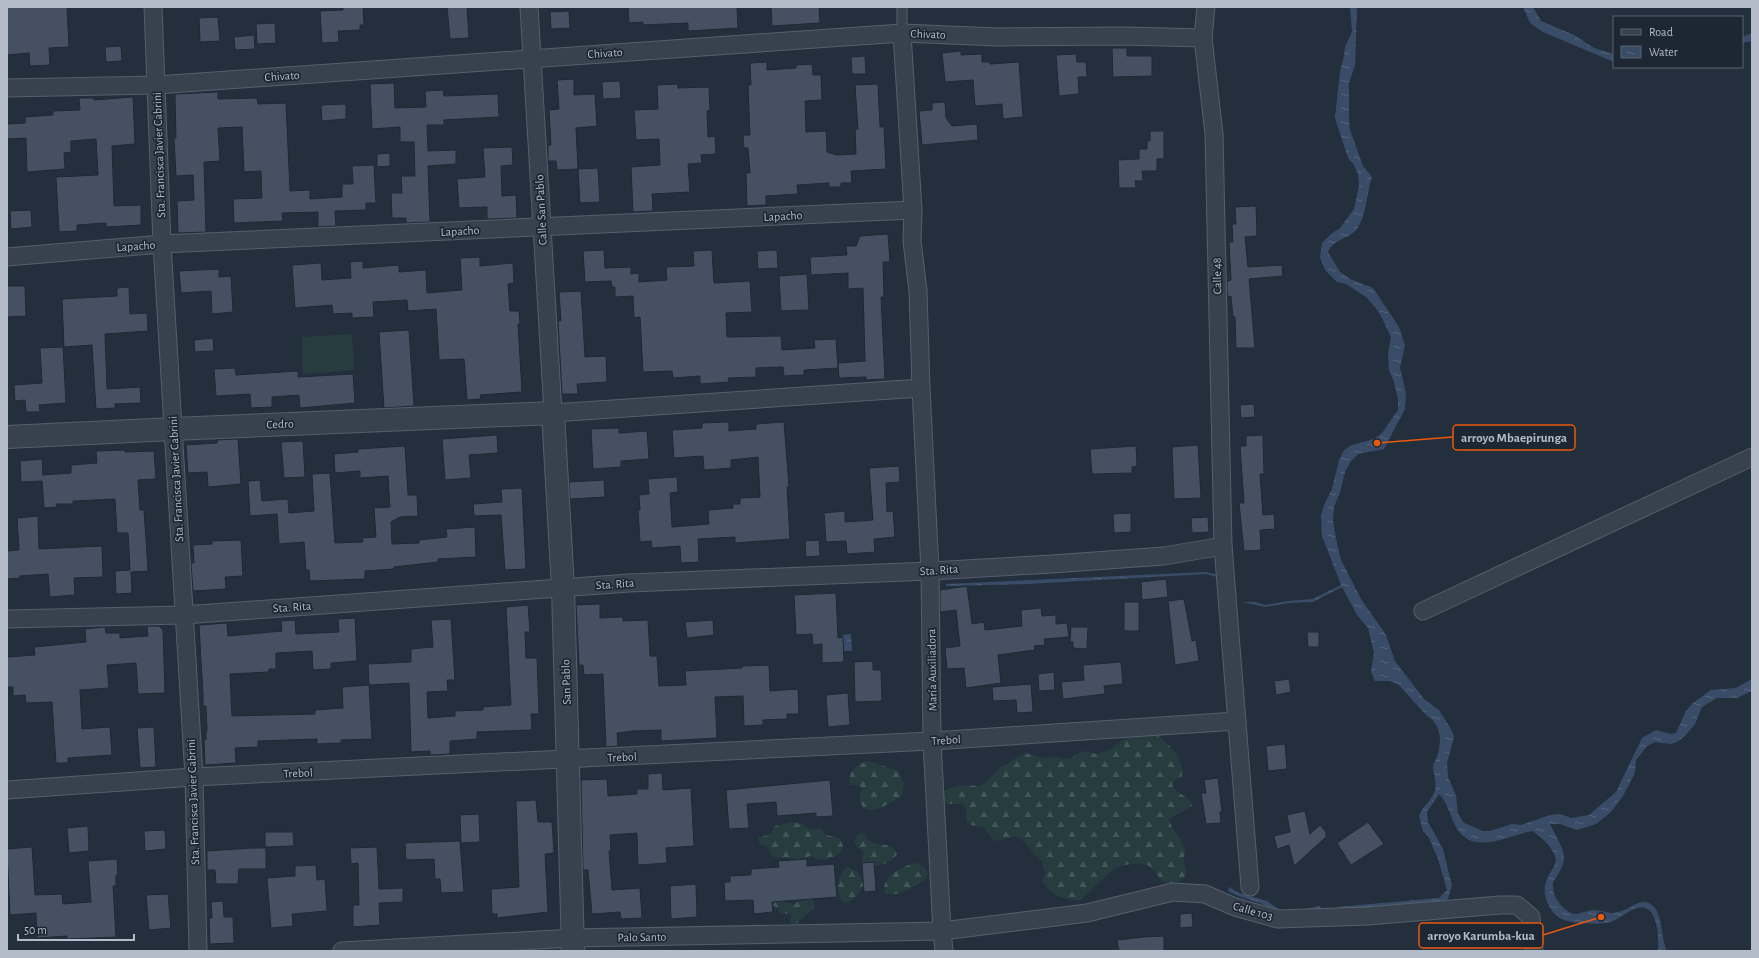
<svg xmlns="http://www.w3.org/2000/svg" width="1759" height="958" viewBox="0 0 1759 958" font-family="'Alegreya Sans',sans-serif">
<defs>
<pattern id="forest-firs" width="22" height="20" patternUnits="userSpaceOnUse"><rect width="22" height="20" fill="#263c3f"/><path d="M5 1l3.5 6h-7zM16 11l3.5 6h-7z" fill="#435659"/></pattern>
<pattern id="water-ripples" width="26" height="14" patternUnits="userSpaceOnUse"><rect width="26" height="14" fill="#394c67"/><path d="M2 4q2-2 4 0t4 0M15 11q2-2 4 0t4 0" fill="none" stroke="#53647b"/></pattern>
</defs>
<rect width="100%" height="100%" fill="#242f3e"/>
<g fill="url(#forest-firs)">
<path d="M 1131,734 L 1156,734 C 1168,744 1185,758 1182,776 L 1172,783 L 1174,789 L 1190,800 L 1192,806 L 1169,819 C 1171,829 1181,836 1184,847 C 1186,852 1184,855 1184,860 C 1184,864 1186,869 1187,872 C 1182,883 1171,891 1161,880 C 1157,876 1154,869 1149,866 C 1143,862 1132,864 1125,865 C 1106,870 1094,890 1079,901 C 1060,898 1052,897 1042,880 L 1045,874 L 1042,862 L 1021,839 L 1015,836 L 997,841 L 991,838 L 984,828 L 971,825 L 966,821 L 966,808 L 962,804 L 940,804 L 941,792 L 947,789 L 960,785 L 980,786 L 986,782 L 1000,768 L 1024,753 L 1044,758 L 1058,757 L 1064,759 L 1071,758 L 1083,751 L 1097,754 L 1109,750 Z"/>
<path d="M 867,761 C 878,762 887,769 898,771 L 904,783 L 902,795 C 893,803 863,821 860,800 C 859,796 862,792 862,788 L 857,785 L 850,785 C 847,772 856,766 867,761 Z"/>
<path d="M 792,822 L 805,825 L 809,830 L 819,828 C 822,830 823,833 827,835 C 836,838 842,835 843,849 L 839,854 L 826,860 L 816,859 L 811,856 L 799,859 L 773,857 L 767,846 L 760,844 L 758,838 L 771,834 L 775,826 Z"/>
<path d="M 862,832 C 866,835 866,838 868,840 C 878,848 892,840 897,854 C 890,865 871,870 862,861 L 863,851 L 857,847 L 854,841 L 857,836 Z"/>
<path d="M 917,863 C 924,865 929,870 927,878 C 917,885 899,899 885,893 C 880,876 904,865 917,863 Z"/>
<path d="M 849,867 L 857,872 L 864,883 C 862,890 852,903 845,903 C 834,897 836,871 849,867 Z"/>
<path d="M 813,897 L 815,908 C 812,910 808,912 806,914 C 801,920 800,924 792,924 L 790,922 L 791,914 L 781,913 L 773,905 L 775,901 L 784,900 L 787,903 L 795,904 L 800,899 Z"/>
</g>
<polygon fill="#263c3f" points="352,334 354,370 303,374 302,337"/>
<g fill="url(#water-ripples)">
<path d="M 1350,7 L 1357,7 L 1355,65 L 1349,83 L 1349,121 L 1350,130 L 1363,166 L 1372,177 C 1367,192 1366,217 1357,229 C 1349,239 1333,239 1328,252 L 1340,272 L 1350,279 L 1373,288 L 1399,327 L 1405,345 L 1400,367 L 1406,394 L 1405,409 L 1384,449 L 1358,454 L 1351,461 L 1345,472 L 1340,492 L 1334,507 L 1333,520 L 1336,539 L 1341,560 L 1361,599 L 1386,635 L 1395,661 L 1424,699 L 1439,710 L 1451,729 L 1454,737 L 1447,763 L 1448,777 L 1456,795 L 1458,814 L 1464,823 L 1483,831 L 1490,831 L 1512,824 L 1521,825 L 1550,815 L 1559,814 L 1571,818 L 1589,815 L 1616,792 L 1642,738 L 1656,730 L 1671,734 L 1676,733 L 1686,711 L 1693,703 L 1711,690 L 1736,688 L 1752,679 L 1752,691 L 1750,692 L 1737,698 L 1717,698 L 1702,707 L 1695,724 L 1685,736 L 1677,742 L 1671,744 L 1655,742 L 1647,746 L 1636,760 L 1635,773 L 1623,796 L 1611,812 L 1596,824 L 1577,830 L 1560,824 L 1550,824 C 1563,851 1572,856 1553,882 C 1553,886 1553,891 1554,894 C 1557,902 1567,914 1576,914 C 1582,913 1588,910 1594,910 C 1602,910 1610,915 1618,912 C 1631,910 1642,894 1654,907 C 1663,917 1661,939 1667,951 L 1658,951 C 1659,938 1658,903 1638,908 C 1628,910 1620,919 1611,922 C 1600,925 1571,924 1562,919 C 1555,916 1551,910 1548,904 C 1536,878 1560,869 1555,856 C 1551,845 1541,838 1533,831 C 1508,835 1473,857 1456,827 C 1450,816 1448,803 1439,794 L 1427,812 L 1428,822 L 1443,849 L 1449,874 L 1452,885 L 1448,899 L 1443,902 L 1337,910 L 1337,907 L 1439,898 L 1447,890 L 1438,859 L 1429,838 L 1423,831 L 1419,816 C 1422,807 1431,801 1434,793 C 1438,784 1433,774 1433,765 C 1434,762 1436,760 1437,757 C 1442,742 1442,725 1427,716 L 1398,684 L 1389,681 L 1375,681 L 1371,671 L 1374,653 L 1368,628 L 1357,615 L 1342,587 L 1313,602 L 1289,603 L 1265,607 L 1242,602 L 1255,602 L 1265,605 L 1288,601 L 1313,599 L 1341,585 L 1322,536 L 1321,516 L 1324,505 L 1332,489 L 1339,460 L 1344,450 L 1352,445 L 1374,439 L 1382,433 L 1398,410 L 1398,399 L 1394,382 L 1389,370 L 1388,353 L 1391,337 L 1381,316 L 1375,307 L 1366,297 L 1346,284 L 1337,282 L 1325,270 L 1320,258 L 1322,243 L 1331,234 L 1340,228 L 1354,209 L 1359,186 L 1358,174 L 1354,165 L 1348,158 L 1335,118 L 1340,71 L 1344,56 L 1345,47 L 1352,32 Z"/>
<polygon points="1523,7 1533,7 1541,21 1574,35 1594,48 1614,54 1614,62 1543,32 1530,23"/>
<polygon points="1752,33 1752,41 1742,43 1742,37"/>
<polygon points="1206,572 1219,575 1222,605 1218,597 1217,577 1207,574 1027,584 946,586 946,584"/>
<polygon points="851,634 852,651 843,651 843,635"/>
<path d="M 1229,887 L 1239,893 L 1267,901 L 1280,910 L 1285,912 L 1292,912 L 1320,906 L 1321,909 C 1307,913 1290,920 1276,913 C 1270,910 1266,905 1260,903 C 1249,899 1238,897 1228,891 Z"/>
</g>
<g fill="#455162" stroke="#1f2835">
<polygon points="7,7 67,7 69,47 49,48 50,65 30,66 29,53 7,55"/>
<polygon points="343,7 363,7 364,25 360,25 360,30 338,31 339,42 322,43 320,11 343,10"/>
<polygon points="447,7 467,7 469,38 450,39"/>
<polygon points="628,7 737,7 738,28 688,31 688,23 643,25 643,22 629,23"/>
<polygon points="771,7 819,7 820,23 772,26"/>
<polygon points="569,11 570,28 551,29 550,12"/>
<polygon points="218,17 220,41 200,42 199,18"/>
<polygon points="275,23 276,43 257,44 256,24"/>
<polygon points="254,35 255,49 235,50 234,37"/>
<polygon points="121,46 122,61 106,62 105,47"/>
<polygon points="1112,48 1127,48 1127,56 1152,56 1152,76 1113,77"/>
<polygon points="961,51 961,55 982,54 982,62 990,62 990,64 1019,62 1023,117 1003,119 1002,104 975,106 973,80 945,82 942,53"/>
<polygon points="1076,54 1077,62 1086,62 1087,77 1078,77 1079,94 1059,96 1056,55"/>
<polygon points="865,56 866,74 852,74 851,57"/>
<polygon points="767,62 767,70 796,68 796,65 812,64 813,75 821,75 822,100 805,101 806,132 826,131 827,152 837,155 856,154 855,129 858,129 855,85 878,84 880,127 884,127 886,169 851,171 852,183 841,183 841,187 829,187 829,183 797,185 798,194 766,196 766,205 747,206 746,173 750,173 748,148 744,148 743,135 750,135 748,85 751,85 750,63"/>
<polygon points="574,79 574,95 595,94 597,126 576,128 578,169 557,170 556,161 548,161 548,145 551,145 549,110 559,109 557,80"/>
<polygon points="620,81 621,98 603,99 602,82"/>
<polygon points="394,83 395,108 426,107 425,91 443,90 444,96 498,94 499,117 444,120 444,125 427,125 428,151 456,150 456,164 428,166 430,222 406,223 406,218 392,218 391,193 402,193 401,176 415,176 414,142 400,142 400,127 372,129 370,84"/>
<polygon points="678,84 678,88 709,87 710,110 707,111 708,137 715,136 716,154 701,155 702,163 688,164 690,192 652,194 653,211 633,212 631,167 660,165 659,139 636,140 634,110 658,109 657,85"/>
<polygon points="218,92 218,99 257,98 258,104 286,103 290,191 310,190 310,199 342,197 342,184 353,184 352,166 374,165 376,203 366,203 366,210 335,211 336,226 318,227 318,212 282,213 283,221 234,223 233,199 262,198 261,173 261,171 244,172 242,127 218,128 220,161 204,162 206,232 178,233 177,201 194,200 193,175 176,176 174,138 176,138 175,94"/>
<polygon points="133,97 135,144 112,146 114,206 141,205 141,225 106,227 106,223 77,225 77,231 59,232 56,177 98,175 96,139 71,141 71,152 64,153 65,169 27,172 26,138 7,139 7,124 25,123 25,117 53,115 53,111 80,110 79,98 94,98 94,100"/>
<polygon points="945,102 946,118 952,126 977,124 978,140 922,145 919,111 932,110 932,103"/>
<polygon points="346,104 346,119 322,121 321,105"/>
<polygon points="1150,131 1164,131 1164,159 1157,159 1157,171 1142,171 1143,181 1135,181 1136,188 1119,188 1118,160 1139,159 1139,149 1147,149 1147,141 1150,141"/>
<polygon points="512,147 513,165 501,166 502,196 516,195 517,218 487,219 487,207 459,208 457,179 485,177 483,148"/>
<polygon points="390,153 390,166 377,167 377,154"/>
<polygon points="598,168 600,202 580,203 578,169"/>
<polygon points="1256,206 1257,236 1245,237 1248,267 1282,265 1283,276 1249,279 1255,348 1236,348 1235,317 1233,317 1231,296 1228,297 1227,291 1227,281 1231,280 1229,242 1233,242 1232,224 1236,224 1235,207"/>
<polygon points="31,210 32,227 11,229 10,211"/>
<polygon points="888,234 890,262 883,262 884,297 881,297 885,379 866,380 866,377 839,378 838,363 865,361 863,288 848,289 848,273 811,275 810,257 847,255 846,246 856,246 860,236"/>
<polygon points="604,250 605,268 631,267 631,274 639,273 639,282 667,280 666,267 694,266 693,251 712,250 714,283 750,281 752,312 726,313 727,337 781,336 782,350 815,348 814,340 836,339 838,368 804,370 804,375 784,376 783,367 756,368 756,377 728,378 729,382 700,384 700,376 673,378 672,371 643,372 640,317 634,318 633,296 615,297 615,287 612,287 611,281 585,282 583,251"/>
<polygon points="777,250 778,268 758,269 757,251"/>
<polygon points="480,257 480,266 513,263 514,283 508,284 510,311 519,311 520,324 518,324 522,392 480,395 481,399 467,400 464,359 439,360 436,309 408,311 407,300 373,302 374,317 352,318 352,313 333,314 332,305 295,308 292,265 321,263 322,280 351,278 350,262 363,261 363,268 399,265 399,272 426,270 427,293 462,290 460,258"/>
<polygon points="219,269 219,277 231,276 233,312 212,314 211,291 181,293 179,271"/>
<polygon points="807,274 809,310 781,311 779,276"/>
<polygon points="7,286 25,286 26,316 7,317"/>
<polygon points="129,287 130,314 147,313 148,331 105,334 107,389 140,387 141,403 115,404 115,408 96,409 92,345 64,347 62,299 117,296 117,288"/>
<polygon points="581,291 585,357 606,356 607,382 577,384 578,394 562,394 558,321 561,321 559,292"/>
<polygon points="409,330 414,406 384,408 379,332"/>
<polygon points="213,338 214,351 195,352 194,340"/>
<polygon points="63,347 66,403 39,405 40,412 26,412 25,400 15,401 14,385 42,383 40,348"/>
<polygon points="235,368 236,375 298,371 298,377 353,374 355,403 300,408 299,395 272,397 272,407 251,408 250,394 216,396 214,369"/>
<polygon points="1254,404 1255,417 1241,418 1240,405"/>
<polygon points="729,422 729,431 756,429 756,424 784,422 789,487 787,487 790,539 735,543 735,537 698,539 699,562 681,563 680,546 652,548 651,541 640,542 638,510 640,510 639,495 649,494 648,479 677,477 678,492 670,493 672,527 709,524 708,510 733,508 733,504 740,504 740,498 760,497 758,457 731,460 731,468 704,470 703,456 674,458 672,430 702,428 702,423"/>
<polygon points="619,428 619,433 647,431 649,459 621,461 621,467 593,469 591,429"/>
<polygon points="497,435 498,453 469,455 471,478 445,480 442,439"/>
<polygon points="1263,435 1264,474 1260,474 1263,515 1274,514 1275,529 1260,530 1261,550 1244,551 1239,503 1244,503 1240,446 1246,446 1246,436"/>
<polygon points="238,439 241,484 208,487 207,472 188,473 186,445 217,443 217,440"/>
<polygon points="303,441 305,477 284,478 281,442"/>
<polygon points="1198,445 1201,498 1174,499 1172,447"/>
<polygon points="405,446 408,495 417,495 418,516 400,517 391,522 392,544 419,543 419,540 447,537 446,529 475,527 476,557 438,559 438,562 394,567 394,569 365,571 365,579 310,581 309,570 306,570 304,542 279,544 277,514 250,516 248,481 260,480 262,501 288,499 289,513 314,511 312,474 330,473 335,543 363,542 362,538 376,537 374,508 390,507 388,476 360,478 360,471 335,473 334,454 358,452 358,449"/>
<polygon points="1136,446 1137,466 1132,467 1132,473 1092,474 1090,449"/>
<polygon points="125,450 125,452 154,451 156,479 138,480 140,510 144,510 148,571 131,572 132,593 116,594 115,571 130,570 128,533 117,533 115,499 73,501 73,504 56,504 57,507 44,508 42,481 21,482 20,461 42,459 43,475 71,473 71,465 97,463 96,451"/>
<polygon points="899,466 900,482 886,483 887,512 893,511 895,537 874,539 875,552 847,554 846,541 826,542 824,513 845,511 845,522 873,520 869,468"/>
<polygon points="604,480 605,497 570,499 569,482"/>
<polygon points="522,488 526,569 505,570 501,515 474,516 473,504 502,502 501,489"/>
<polygon points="1131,513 1131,532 1114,533 1113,514"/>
<polygon points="38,516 39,549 102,546 103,577 74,578 75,595 50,597 48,574 20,576 20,578 7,579 7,551 19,550 17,518"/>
<polygon points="1208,517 1209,532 1192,533 1191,518"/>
<polygon points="241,540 243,576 225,577 226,589 193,591 191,563 194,563 193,545 212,544 212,541"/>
<polygon points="819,540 820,556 806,557 805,541"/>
<polygon points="1166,579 1168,597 1142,600 1141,582"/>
<polygon points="967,586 972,624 984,622 985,630 1022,626 1021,610 1041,608 1042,616 1056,615 1056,624 1067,623 1069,637 1044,639 1045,645 1034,646 1035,650 998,655 1001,683 966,688 964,668 947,669 945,648 960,646 956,610 940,612 940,590"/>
<polygon points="836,593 838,638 843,637 844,662 822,663 822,644 813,645 812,634 796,635 794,595"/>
<polygon points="1184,599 1192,641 1196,640 1199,661 1175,665 1168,601"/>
<rect x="1124" y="602" width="15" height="29"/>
<polygon points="600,604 600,618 623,617 623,621 648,620 650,656 657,656 659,686 686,685 685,671 742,668 742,666 769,665 770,691 798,689 799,714 787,714 787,719 763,720 763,725 744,726 743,696 715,697 717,738 661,741 661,730 633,731 617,733 618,746 606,747 603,674 584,675 583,665 579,665 576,605"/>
<polygon points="528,605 530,632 525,632 526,658 537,658 539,714 531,714 532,730 477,732 477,739 450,741 450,754 430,755 430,751 411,752 409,683 369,685 368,664 411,662 411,649 433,647 431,620 451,619 455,680 447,680 448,691 427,692 428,718 455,716 455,711 483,710 483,707 511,705 506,607"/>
<polygon points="355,618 357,661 331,663 331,669 313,670 312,651 276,653 276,669 269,669 269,672 230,674 232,716 315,714 315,710 343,708 342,687 369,685 372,739 341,740 341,743 317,744 317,739 258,741 258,747 235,748 236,763 205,765 204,740 206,740 206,731 207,731 206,706 203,706 203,695 199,625 227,623 228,636 282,631 281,621 295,620 296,634 339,632 338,619"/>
<polygon points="713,620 714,635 687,638 685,622"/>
<polygon points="147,626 159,626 163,630 165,693 138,694 136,663 107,665 109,688 80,690 82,729 110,727 112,755 68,758 68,763 56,763 52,702 26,703 25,695 13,696 13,687 7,687 7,657 35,655 34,647 86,642 85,629 105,627 106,633 120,633 120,638 148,636"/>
<polygon points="1071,627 1088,627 1087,649 1073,648 1073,642 1070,642"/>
<polygon points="1307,632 1319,632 1319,647 1308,647"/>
<polygon points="873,661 873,670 881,670 882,701 855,702 854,662"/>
<polygon points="1121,662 1123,684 1104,686 1105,694 1063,699 1061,682 1084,680 1083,665"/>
<polygon points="1054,672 1055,690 1039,691 1038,674"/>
<polygon points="1289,679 1291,692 1276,695 1274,681"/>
<polygon points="1031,684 1033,712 1017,713 1016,700 993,701 992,687"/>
<polygon points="848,693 850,725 828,727 826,695"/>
<polygon points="154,727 156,767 140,768 137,728"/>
<polygon points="1285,744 1287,769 1268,771 1266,746"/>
<polygon points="662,773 663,790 691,788 694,846 666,848 667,863 638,865 637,833 610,835 611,851 609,851 612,890 640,888 642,918 621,919 620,912 592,914 588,870 583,870 581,780 607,779 608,796 637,794 637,789 648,789 648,774"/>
<polygon points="1218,778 1222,812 1220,812 1221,823 1206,824 1201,793 1206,793 1204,780"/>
<polygon points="830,780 833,816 816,817 816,813 777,816 776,802 747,804 749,828 729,829 726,790"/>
<polygon points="536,800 538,822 552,822 554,853 545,854 548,912 497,918 497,914 492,914 491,889 519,887 516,801"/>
<polygon points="1305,811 1310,834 1320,825 1326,832 1326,837 1294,866 1289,845 1277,849 1274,836 1290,832 1287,815"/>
<polygon points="479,814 480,842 461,843 460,815"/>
<polygon points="1368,822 1384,844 1351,865 1337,843"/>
<polygon points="88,826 89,851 69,853 67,828"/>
<polygon points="165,830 166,849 145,851 144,831"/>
<polygon points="265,832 293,832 294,846 265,847"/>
<polygon points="460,841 464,892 441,893 440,879 435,879 434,859 406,860 405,843"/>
<polygon points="32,847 35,895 62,894 63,904 91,902 88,861 117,859 118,875 116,875 116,886 113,886 116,937 67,939 67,936 37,938 36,913 10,915 7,849"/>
<polygon points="377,847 379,889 403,888 403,902 379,903 380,925 353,927 353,905 359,905 358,863 351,864 350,848"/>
<polygon points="251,848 266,848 266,869 239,869 238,884 216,884 215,870 207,870 207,851"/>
<polygon points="807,859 807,866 834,864 837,897 772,902 773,912 754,914 753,900 725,901 724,882 730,882 730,876 751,875 751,869 779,867 778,861"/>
<polygon points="874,862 876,891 864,892 862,863"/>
<polygon points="316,865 317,880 325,879 327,911 292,914 293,926 271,928 267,878 295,876 295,866"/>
<polygon points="696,884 697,917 671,919 670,886"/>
<polygon points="168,894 171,928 149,930 146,895"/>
<polygon points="223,901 224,917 233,917 234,943 210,944 209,918 212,918 211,902"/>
<polygon points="1192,913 1193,927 1180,928 1180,914"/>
<polygon points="1164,936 1164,951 1119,951 1117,940 1144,937"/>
</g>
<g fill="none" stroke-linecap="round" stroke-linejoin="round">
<g stroke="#565f6c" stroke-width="11">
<polyline id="service" points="902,7 902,33"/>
</g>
<g stroke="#565f6c" stroke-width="19">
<g id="minor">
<polyline points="153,7 162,244 194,777 198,951"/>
<polyline points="529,7 553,413 921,388 918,291 912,241 913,210 902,33"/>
<polyline points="1206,7 1203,38 1214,134 1223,546 1250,887"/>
<polyline points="7,88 156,85 902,33 997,37 1125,36 1203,38"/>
<polyline points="7,257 162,244 913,210"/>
<polyline points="921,388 930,571 932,741 942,931 944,951"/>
<polyline points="1423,611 1752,457"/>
<polyline points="7,619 183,615 629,583 930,571 1052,564 1164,556 1223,546"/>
<polyline points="7,790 194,777 932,741 1237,721"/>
<polyline points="342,951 573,938 942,931 1087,913 1173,892 1205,894 1235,907 1278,919 1368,916 1500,905 1517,905 1531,917 1534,951"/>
</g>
</g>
<g stroke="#565f6c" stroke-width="24">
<polyline id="tertiary" points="7,437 173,429 553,413 563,588 573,951"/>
</g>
<use href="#service" stroke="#38414e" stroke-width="9"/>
<use href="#minor" stroke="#38414e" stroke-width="17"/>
<use href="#tertiary" stroke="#38414e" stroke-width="22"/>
</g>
<g text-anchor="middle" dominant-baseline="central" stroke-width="3.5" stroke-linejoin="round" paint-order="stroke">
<g font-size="12" fill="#b4bcc9" stroke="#1d2633">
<text transform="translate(928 34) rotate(2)">Chivato</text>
<text transform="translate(605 53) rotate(-4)">Chivato</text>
<text transform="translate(282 76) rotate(-4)">Chivato</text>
<text transform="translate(159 155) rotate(-92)">Sta. Francisca Javier Cabrini</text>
<text transform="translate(541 210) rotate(-93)">Calle San Pablo</text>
<text transform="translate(783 216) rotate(-3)">Lapacho</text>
<text transform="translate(460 231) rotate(-3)">Lapacho</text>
<text transform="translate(136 246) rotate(-4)">Lapacho</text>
<text transform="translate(1217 276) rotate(-91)">Calle 48</text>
<text transform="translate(280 424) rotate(-2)">Cedro</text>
<text transform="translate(176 479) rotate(-93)">Sta. Francisca Javier Cabrini</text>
<text transform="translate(939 570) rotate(-4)">Sta. Rita</text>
<text transform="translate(615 584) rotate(-4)">Sta. Rita</text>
<text transform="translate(292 607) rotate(-4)">Sta. Rita</text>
<text transform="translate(932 670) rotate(-91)">María Auxiliadora</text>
<text transform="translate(566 682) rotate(-92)">San Pablo</text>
<text transform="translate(946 740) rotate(-4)">Trebol</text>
<text transform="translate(622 757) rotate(-3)">Trebol</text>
<text transform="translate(298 773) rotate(-3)">Trebol</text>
<text transform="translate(193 802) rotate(-92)">Sta. Francisca Javier Cabrini</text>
<text transform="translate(1253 911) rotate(16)">Calle 103</text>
<text transform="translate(642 937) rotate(-1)">Palo Santo</text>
</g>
</g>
<path fill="none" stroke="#e8590c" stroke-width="1.5" d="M1377 443L1453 437M1601 917L1543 935"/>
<g fill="#e8590c" stroke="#1d2633" stroke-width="1.5">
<circle cx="1377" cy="443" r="4"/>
<circle cx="1601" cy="917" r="4"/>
</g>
<g fill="#1d2633" stroke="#e8590c" stroke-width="1.5">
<rect x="1453" y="425" width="122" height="25" rx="4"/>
<rect x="1419" y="923" width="124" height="25" rx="4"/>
</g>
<g font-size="13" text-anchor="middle" font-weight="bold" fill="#b4bcc9">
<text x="1514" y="442">arroyo Mbaepirunga</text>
<text x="1481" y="940">arroyo Karumba-kua</text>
</g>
<rect width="1759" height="958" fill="none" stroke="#b4bcc9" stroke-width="16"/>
<rect x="1613" y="16" width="130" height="52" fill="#1d2633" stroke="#59626f"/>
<rect x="1621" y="29" width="20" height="6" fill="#38414e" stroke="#59626f"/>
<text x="1649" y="36" font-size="12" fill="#b4bcc9">Road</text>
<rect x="1621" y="46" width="20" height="12" fill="url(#water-ripples)" stroke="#59626f"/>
<text x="1649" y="56" font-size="12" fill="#b4bcc9">Water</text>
<path d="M18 934v6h116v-6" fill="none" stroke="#b4bcc9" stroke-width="2"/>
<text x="24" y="934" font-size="12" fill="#b4bcc9" stroke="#1d2633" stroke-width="3" paint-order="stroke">50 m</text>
</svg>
